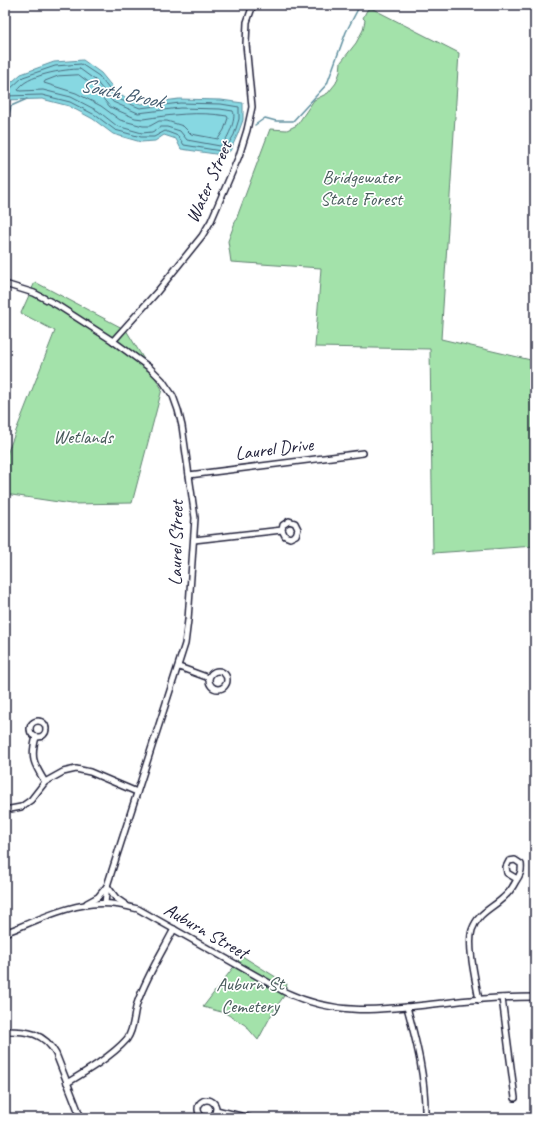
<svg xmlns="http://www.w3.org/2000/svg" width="540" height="1123" viewBox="0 0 540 1123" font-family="Caveat,sans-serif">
<rect width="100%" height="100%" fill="#fff"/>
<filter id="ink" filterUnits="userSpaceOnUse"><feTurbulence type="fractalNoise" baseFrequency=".025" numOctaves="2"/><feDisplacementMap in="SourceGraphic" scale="8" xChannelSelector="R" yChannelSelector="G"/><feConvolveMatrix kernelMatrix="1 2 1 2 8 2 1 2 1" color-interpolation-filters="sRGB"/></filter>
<g filter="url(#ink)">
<g fill="#a3e2aa" stroke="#628272">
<polygon points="371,8 459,53 441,339 535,361 535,546 433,553 430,349 315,347 321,268 231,262 228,241 270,129 287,130 297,125 314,100 328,93 336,83 340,72 341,62 356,43 363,30 365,20 363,18 367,10"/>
<polygon points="35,282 126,330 162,389 132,503 72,504 5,494 5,459 55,331 21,313"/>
<polygon points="242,956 287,984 284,996 274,1010 258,1040 245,1025 225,1013 203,1007"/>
</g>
<polygon fill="#87d8e2" stroke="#5f8f9f" points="83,60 101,73 119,95 141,104 179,99 221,100 243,103 243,120 237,136 230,151 222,155 181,149 176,139 164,135 155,141 141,142 113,134 93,119 69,106 42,99 5,100 5,88 21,74 54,62"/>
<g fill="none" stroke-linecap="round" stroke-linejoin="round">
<g stroke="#4a6b7e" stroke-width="1">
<path d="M 80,69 L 95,80 L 113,102 L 138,113 L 180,108 L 220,109 L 233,111 C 237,118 227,142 220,146 L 187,140 L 180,131 L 167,127 L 161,127 L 152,132 L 142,133 L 117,126 L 98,111 L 71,97 L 43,90 L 20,91 L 18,90 C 25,75 65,69 80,69 Z"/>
<path d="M 79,75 L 91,84 L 110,107 L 135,118 L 143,119 C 170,115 199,111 227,116 L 228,118 L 224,130 L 218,139 L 191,134 L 183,126 L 167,121 L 159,121 L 150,126 L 143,126 L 120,120 L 101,106 L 76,93 L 44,83 L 45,81 L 58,76 Z"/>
<polyline points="5,91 9,90 23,77 55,66 81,64 99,76 116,98 140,108 180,103 221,104 239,107 239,119 234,135 226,148 221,151 184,145 178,136 165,131 154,137 141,137 115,130 95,115 70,102 42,95 5,96"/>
</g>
<g stroke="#5f8f9f" stroke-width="1.5">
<polyline points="5,117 8,118 11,106 27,99"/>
<polyline points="255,125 265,118 276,121 293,121 327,84 346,32 360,5"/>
</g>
<g stroke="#22223b" stroke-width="8">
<g id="minor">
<polyline points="5,284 34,293 57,305 113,341 150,368 162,380 173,396 178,410 182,426 195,518 188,620 185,644 107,886 105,903"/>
<polyline points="113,341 157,292 202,236 211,221 239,156 247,130 252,107 246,44 247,22 253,5"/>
<polyline points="189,475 363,453"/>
<polyline points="194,540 282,530 283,525 289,521 295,523 298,529 296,535 290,538 285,536 282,530"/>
<polyline points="179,667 209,678"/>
<circle cx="218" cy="680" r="9"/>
<circle cx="38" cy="729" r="8"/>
<path d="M 36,737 C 30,758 34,764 45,782"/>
<polyline points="5,810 21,807 31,800 45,782 63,772 76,769 90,772 137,792"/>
<polyline points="87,903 98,897 107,886 116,898 126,905"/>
<path d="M 5,933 C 30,923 66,906 92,904 C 108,902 123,905 138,909 L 285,992 C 340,1018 386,1009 444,1003 C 474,999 505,997 535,997"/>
<polyline points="502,998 515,1098"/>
<path d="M 479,1000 C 476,982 467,946 472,930 C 478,913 491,909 503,898 C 509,893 513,887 516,881 C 520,875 522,871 521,864 L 515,860 L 509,861 L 506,867 L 507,873 L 517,879"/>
<path d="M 407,1007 C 417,1044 426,1079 425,1118"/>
<path d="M 5,1031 C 27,1031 44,1032 56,1054 L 81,1118"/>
<path d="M 67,1083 C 87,1071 112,1056 127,1039 C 135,1028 133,1013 138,1001 C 147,976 162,952 174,929"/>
<circle cx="207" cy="1109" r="9"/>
<polyline points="216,1110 249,1118"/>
</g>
</g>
<use href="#minor" stroke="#fff" stroke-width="5"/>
</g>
</g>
<g text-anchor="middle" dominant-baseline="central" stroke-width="3.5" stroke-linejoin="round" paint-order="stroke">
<g font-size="19" fill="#495c5c" stroke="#fff">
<text x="361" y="177">Bridgewater<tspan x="361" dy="22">State Forest</tspan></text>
<text x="83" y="437">Wetlands</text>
<text x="250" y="984">Auburn St<tspan x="250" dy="22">Cemetery</tspan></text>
</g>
<g font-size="19" fill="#22223b" stroke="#fff">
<text transform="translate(209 182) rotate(-66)">Water Street</text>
<text transform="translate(274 449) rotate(-7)">Laurel Drive</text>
<text transform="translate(176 543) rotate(-89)">Laurel Street</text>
<text transform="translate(206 931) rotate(30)">Auburn Street</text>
</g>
<g font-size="20" font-style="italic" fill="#40596d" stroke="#fff">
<text transform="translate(122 93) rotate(12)">South Brook</text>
</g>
</g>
<rect width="540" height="1123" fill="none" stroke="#fff" stroke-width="20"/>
<rect x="10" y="10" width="520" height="1103" fill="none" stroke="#22223b" stroke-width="1.5" filter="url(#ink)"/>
</svg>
